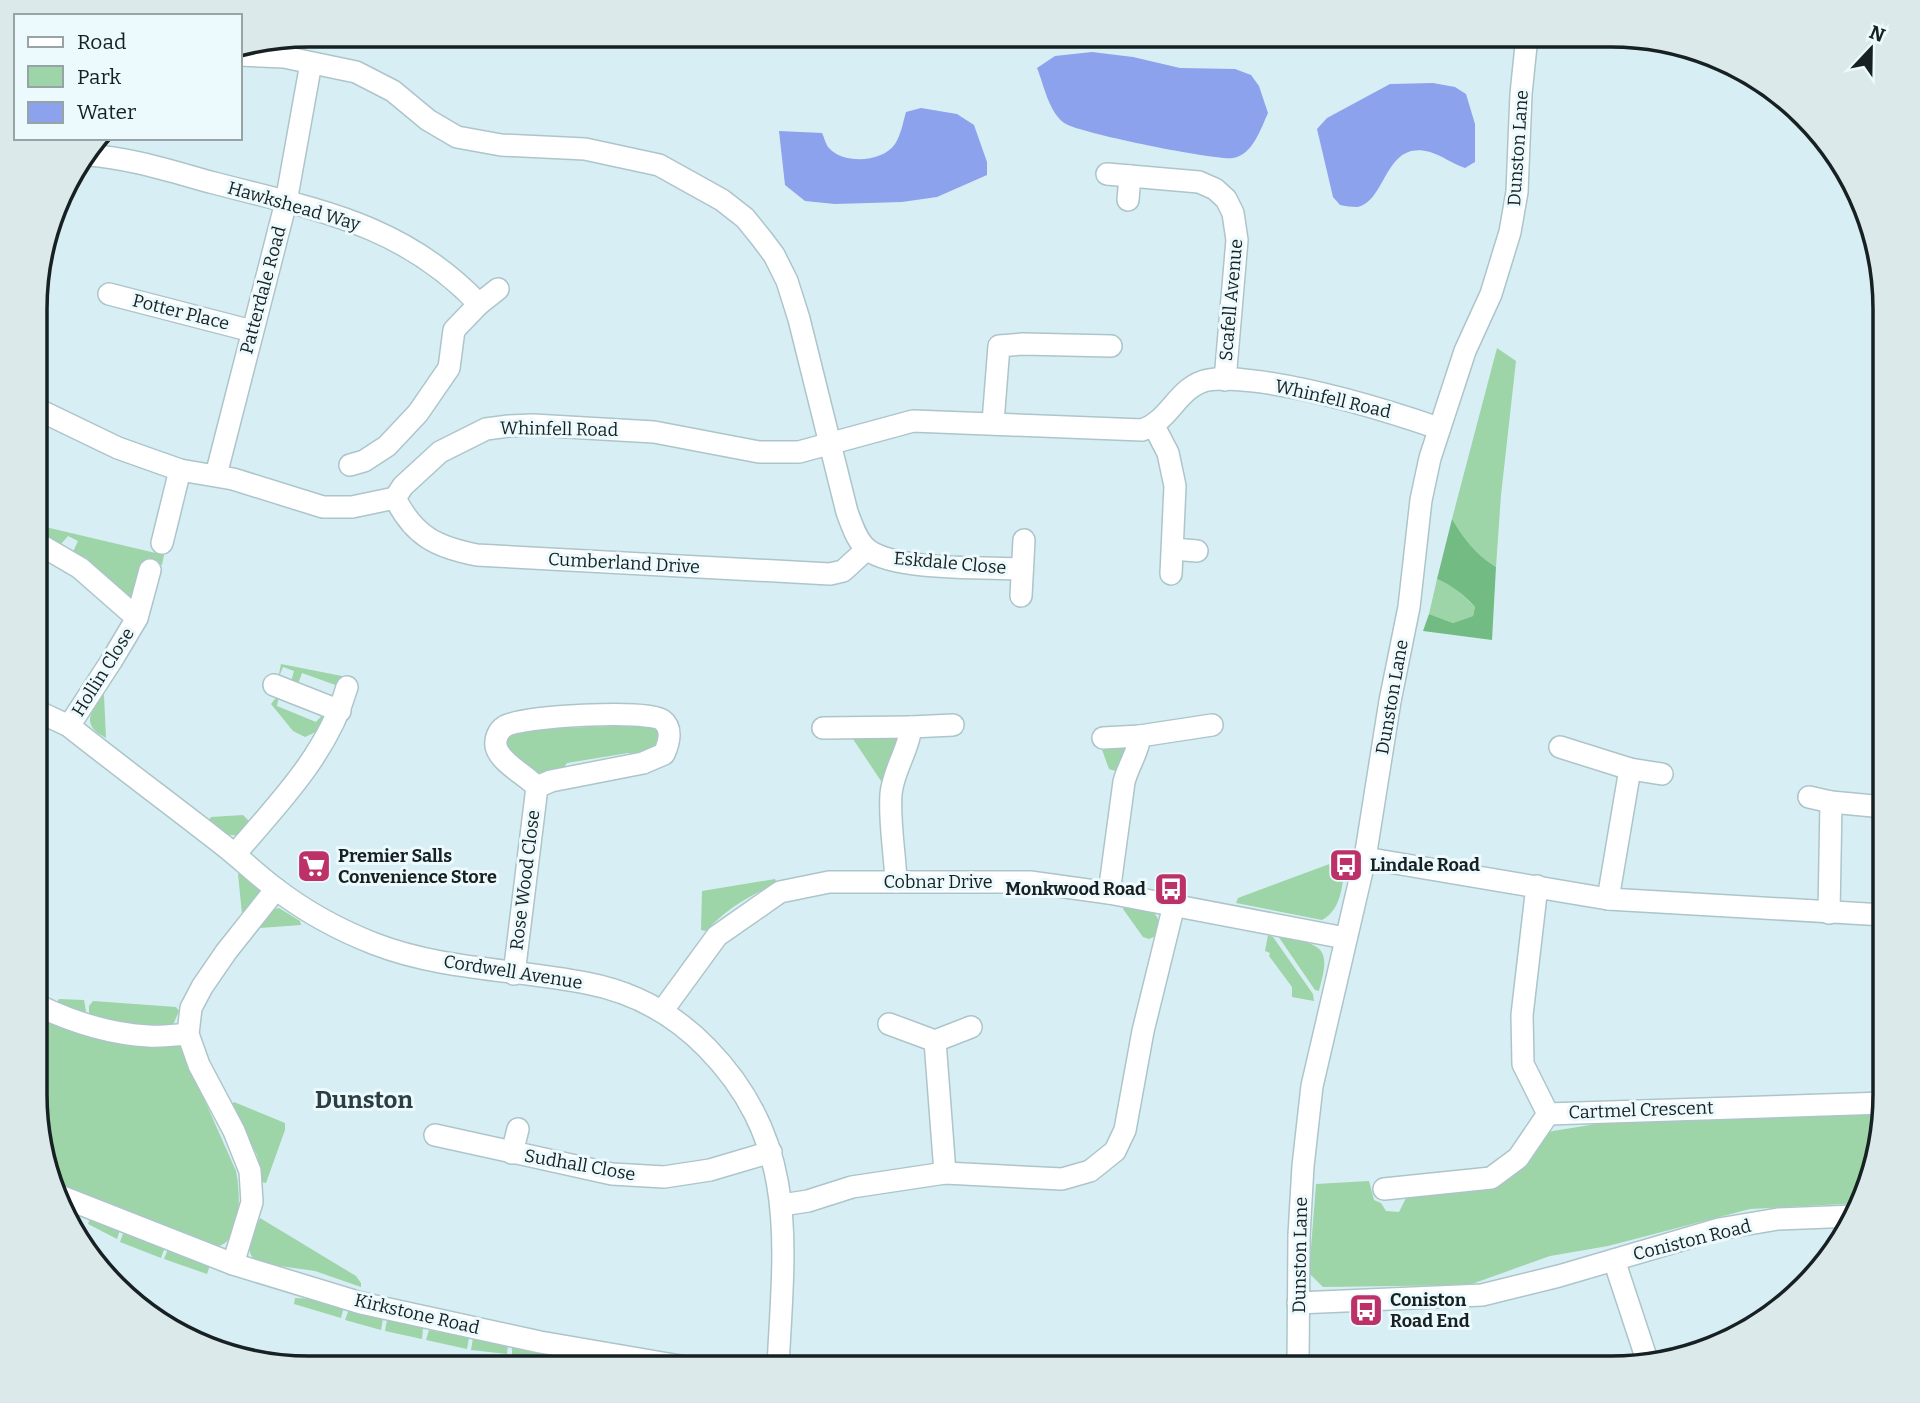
<svg xmlns="http://www.w3.org/2000/svg" width="1920" height="1403" viewBox="0 0 1920 1403" font-family="Bitter,serif">
<rect width="100%" height="100%" fill="#d7eff4"/>
<g fill="#9dd4a8">
<path d="M 1497,348 L 1516,361 L 1501,495 L 1496,567 C 1476,555 1464,539 1452,519 Z"/>
<polygon points="37,525 164,555 162,565 151,562 150,566 140,564 134,597 131,600 72,554 78,541 68,536 61,544 56,545 49,540"/>
<polygon points="1437,579 1455,588 1475,607 1473,616 1453,623 1429,614"/>
<polygon points="281,664 342,676 341,687 302,673 297,687 290,685 294,671 283,667 278,679"/>
<polygon points="279,694 277,706 316,722 324,713 327,714 318,731 305,737 293,731 271,704"/>
<path d="M 101,695 L 104,695 L 106,738 C 81,725 90,714 101,695 Z"/>
<polygon points="643,721 659,729 659,741 648,751 636,755 628,753 567,763 561,772 536,773 505,749 507,740 511,733 542,729 635,725"/>
<polygon points="847,730 899,736 883,784"/>
<polygon points="1128,743 1119,772 1109,769 1101,747"/>
<path d="M 243,815 L 249,821 L 238,835 C 225,837 218,828 209,820 L 211,817 Z"/>
<path d="M 1343,859 L 1346,861 C 1342,882 1343,909 1322,920 L 1236,903 L 1238,898 Z"/>
<polygon points="243,873 262,889 262,894 246,916 242,914 238,874"/>
<path d="M 775,879 L 777,883 C 749,896 727,908 706,931 L 701,930 L 702,891 Z"/>
<path d="M 1124,906 C 1145,910 1164,907 1158,935 L 1149,939 L 1143,937 L 1123,909 Z"/>
<polygon points="279,908 300,921 301,925 260,928 271,910"/>
<polygon points="1268,935 1273,937 1313,994 1314,1001 1292,997 1292,987 1269,956 1270,953 1265,951"/>
<path d="M 1278,936 C 1320,945 1333,944 1319,991 L 1315,990 Z"/>
<polygon points="59,999 84,1000 86,1011 84,1013 56,1003"/>
<path d="M 93,1001 L 176,1007 L 179,1011 L 173,1025 C 146,1030 115,1022 89,1016 L 89,1006 Z"/>
<path d="M 37,1012 L 177,1044 L 181,1047 L 236,1171 C 240,1192 244,1243 215,1247 L 56,1184 L 37,1129 Z"/>
<polygon points="234,1102 285,1123 285,1130 266,1183 261,1182 257,1155 231,1105"/>
<polygon points="1884,1110 1862,1203 1750,1209 1608,1246 1550,1256 1469,1285 1323,1287 1309,1273 1316,1184 1369,1181 1374,1200 1381,1203 1386,1211 1399,1212 1406,1198 1501,1182 1523,1167 1547,1132 1602,1123"/>
<polygon points="90,1218 120,1230 117,1239 88,1224"/>
<path d="M 260,1218 L 356,1276 L 361,1283 L 361,1287 L 315,1271 L 259,1263 C 240,1251 254,1234 260,1218 Z"/>
<polygon points="124,1231 165,1247 161,1258 120,1242"/>
<polygon points="168,1249 210,1265 207,1274 164,1259"/>
<polygon points="295,1298 315,1299 344,1307 341,1318 294,1304"/>
<polygon points="349,1309 383,1319 381,1330 345,1320"/>
<polygon points="387,1320 423,1328 422,1339 385,1331"/>
<polygon points="429,1330 469,1338 467,1349 426,1340"/>
<polygon points="473,1338 508,1345 507,1354 471,1350"/>
<polygon points="512,1345 562,1354 562,1361 512,1355"/>
</g>
<path fill="#72bb83" d="M 1452,519 C 1464,539 1476,555 1496,567 L 1492,640 L 1423,631 L 1429,614 L 1453,623 L 1473,616 L 1475,607 C 1463,594 1453,586 1437,579 Z"/>
<g fill="#8da2ec">
<path d="M 1092,52 L 1133,57 L 1180,68 L 1235,69 L 1251,75 L 1259,86 L 1268,113 C 1261,128 1253,155 1233,158 C 1217,161 1080,133 1066,124 C 1049,114 1044,85 1037,68 L 1055,56 Z"/>
<path d="M 1433,83 L 1455,87 L 1466,94 L 1475,124 L 1475,162 L 1465,168 C 1453,164 1441,155 1430,152 C 1384,139 1387,202 1357,207 C 1352,207 1345,206 1340,205 L 1333,197 L 1317,129 L 1327,118 L 1390,84 Z"/>
<path d="M 921,108 L 957,114 L 974,125 L 987,162 L 987,175 L 937,197 L 902,202 L 835,204 L 805,201 L 785,185 L 779,131 L 822,133 C 824,137 826,145 829,148 C 844,165 883,162 895,144 C 901,135 903,122 906,112 Z"/>
</g>
<g fill="none" stroke-linecap="round" stroke-linejoin="round">
<g stroke="#adc5ca" stroke-width="24">
<g id="minor">
<path d="M 240,55 L 284,57 L 356,72 L 393,91 L 428,120 L 457,137 L 501,145 L 585,149 L 659,165 L 722,200 L 745,218 L 762,239 L 774,255 L 787,281 L 799,319 L 847,512 C 852,525 857,542 868,550 C 897,571 985,567 1022,569"/>
<path d="M 88,155 C 131,158 173,172 214,183 C 317,210 402,223 479,304"/>
<polyline points="1107,174 1199,182 1215,189 1226,199 1233,213 1237,240 1225,380"/>
<polyline points="1128,200 1130,176"/>
<polyline points="109,294 252,331"/>
<path d="M 37,409 L 118,448 L 180,470 L 233,479 L 323,507 L 352,507 L 395,498 L 403,486 L 440,452 L 486,429 L 509,426 L 533,425 L 654,432 L 759,452 L 799,452 L 913,421 L 1142,430 C 1170,421 1178,386 1208,380 C 1225,377 1246,380 1262,382 C 1323,391 1380,408 1438,428"/>
<polyline points="993,422 999,346 1023,344 1111,346"/>
<polyline points="1154,426 1168,453 1175,486 1171,574"/>
<polyline points="350,465 364,461 387,446 418,413 449,368 454,330 479,304 498,289"/>
<polyline points="216,475 286,202 311,63"/>
<path d="M 395,498 C 414,536 436,547 477,555 L 830,574 L 843,571 L 867,549"/>
<polyline points="162,543 180,470"/>
<polyline points="44,547 80,568 137,618"/>
<polyline points="1173,549 1197,551"/>
<polyline points="1021,596 1024,540"/>
<polyline points="274,685 340,711"/>
<path d="M 37,711 L 69,726 C 118,765 168,802 218,841 C 238,856 256,874 276,889 C 306,912 339,930 375,944 C 442,970 516,969 586,983 C 634,992 673,1013 707,1048 C 800,1143 784,1245 778,1366"/>
<polyline points="69,726 112,660 137,618 150,570"/>
<polyline points="823,728 911,727"/>
<polyline points="1103,738 1140,736"/>
<polyline points="1560,747 1630,769 1662,774"/>
<polyline points="1809,797 1831,802 1884,807"/>
<path d="M 235,854 C 279,803 328,753 347,687"/>
<polyline points="1365,858 1608,899 1884,915"/>
<path d="M 896,882 C 895,853 889,823 891,794 C 893,770 909,750 911,727 L 953,725"/>
<polyline points="1537,886 1522,1015 1523,1064 1548,1114 1884,1103"/>
<path d="M 1109,893 L 1124,782 C 1128,766 1138,753 1140,736 L 1212,725"/>
<polyline points="1608,899 1630,769"/>
<polyline points="1829,913 1831,802"/>
<path d="M 514,974 L 537,787 L 551,781 L 643,763 L 664,754 C 669,743 673,728 662,720 C 648,709 519,716 504,727 C 498,731 495,739 496,746 C 499,762 526,775 537,787"/>
<path d="M 37,1005 C 72,1022 110,1034 149,1036 C 161,1037 175,1035 188,1034"/>
<polyline points="663,1010 717,936 780,892 829,882 1030,882 1109,893 1345,938"/>
<polyline points="889,1024 935,1041 945,1173"/>
<polyline points="935,1041 971,1027"/>
<polyline points="435,1135 612,1174 664,1177 710,1170 771,1152"/>
<polyline points="512,1153 518,1129"/>
<polyline points="1384,1189 1491,1178 1518,1158 1548,1114"/>
<polyline points="60,1196 233,1264 361,1303 540,1342 686,1367 789,1368"/>
<polyline points="782,1205 808,1201 852,1187 945,1173 1062,1179 1090,1171 1115,1151 1125,1130 1143,1031 1174,905"/>
<polyline points="1614,1260 1647,1360"/>
<polyline points="233,1264 252,1202 250,1171 234,1131 199,1065 188,1034 191,1008 202,987 226,952 276,889"/>
<polyline points="1298,1303 1482,1295 1559,1276 1719,1229 1778,1219 1854,1216"/>
<polyline points="1298,1368 1299,1235 1303,1166 1312,1086 1365,858 1390,701 1409,607 1421,500 1430,458 1465,351 1491,294 1510,232 1517,192 1521,94 1527,36"/>
</g>
</g>
<use href="#minor" stroke="#fff" stroke-width="21"/>
</g>
<defs>
<g id="bus-square" transform="scale(1.75)"><rect x="-9" y="-9" width="18" height="18" rx="4" fill="#bc3168" stroke="#ecfafd"/><path d="M-5-6H5V4H4V6H2V4H-2V6H-4V4H-5ZM-3.5-4V0h7V-4ZM-3.5 1.2v1.5H-2V1.2ZM2 1.2v1.5H3.5V1.2Z" fill="#fff"/></g>
<g id="supermarket-square" transform="scale(1.75)"><rect x="-9" y="-9" width="18" height="18" rx="4" fill="#bc3168" stroke="#ecfafd"/><path d="M-6-5.5h2.5l.6 2H6L4.5 2H-2.5L-4.4-4H-6ZM-1.5 3.2a1.3 1.3 0 1 0 .1 0ZM3 3.2a1.3 1.3 0 1 0 .1 0Z" fill="#fff"/></g>
</defs>
<g fill-rule="evenodd">
<use href="#bus-square" x="1346" y="865"/>
<use href="#supermarket-square" x="314" y="866"/>
<use href="#bus-square" x="1171" y="889"/>
<use href="#bus-square" x="1366" y="1310"/>
</g>
<g text-anchor="middle" dominant-baseline="central" stroke-width="6" stroke-linejoin="round" paint-order="stroke">
<g font-size="18" fill="#172022" stroke="#ecfafd">
<text transform="translate(1518 148) rotate(-86)">Dunston Lane</text>
<text transform="translate(294 206) rotate(16)">Hawkshead Way</text>
<text transform="translate(263 290) rotate(-75)">Patterdale Road</text>
<text transform="translate(1231 300) rotate(-85)">Scafell Avenue</text>
<text transform="translate(181 312) rotate(14)">Potter Place</text>
<text transform="translate(1333 399) rotate(13)">Whinfell Road</text>
<text transform="translate(559 429) rotate(1)">Whinfell Road</text>
<text transform="translate(624 563) rotate(3)">Cumberland Drive</text>
<text transform="translate(950 563) rotate(5)">Eskdale Close</text>
<text transform="translate(103 672) rotate(-58)">Hollin Close</text>
<text transform="translate(1392 697) rotate(-80)">Dunston Lane</text>
<text transform="translate(525 880) rotate(-83)">Rose Wood Close</text>
<text x="938" y="882">Cobnar Drive</text>
<text transform="translate(513 972) rotate(9)">Cordwell Avenue</text>
<text transform="translate(1641 1110) rotate(-2)">Cartmel Crescent</text>
<text transform="translate(580 1165) rotate(10)">Sudhall Close</text>
<text transform="translate(1692 1240) rotate(-14)">Coniston Road</text>
<text transform="translate(1300 1255) rotate(-89)">Dunston Lane</text>
<text transform="translate(417 1314) rotate(13)">Kirkstone Road</text>
</g>
<g font-size="18" font-weight="bold" fill="#172022" stroke="#ecfafd" text-anchor="start">
<text x="338" y="856">Premier Salls<tspan x="338" dy="21">Convenience Store</tspan></text>
<text x="1370" y="865">Lindale Road</text>
<text x="1146" y="889" text-anchor="end">Monkwood Road</text>
<text x="1390" y="1300">Coniston<tspan x="1390" dy="21">Road End</tspan></text>
</g>
<g font-size="24" font-weight="bold" fill="#2a3f43" stroke="#ecfafd">
<text x="364" y="1100">Dunston</text>
</g>
</g>
<path d="M0 0H1920V1403H0ZM309 47H1611A262 262 0 0 1 1873 309V1094A262 262 0 0 1 1611 1356H309A262 262 0 0 1 47 1094V309A262 262 0 0 1 309 47Z" fill="#dbe9eb" fill-rule="evenodd"/>
<path fill="none" stroke="#172022" stroke-width="3.5" d="M309 47H1611A262 262 0 0 1 1873 309V1094A262 262 0 0 1 1611 1356H309A262 262 0 0 1 47 1094V309A262 262 0 0 1 309 47Z"/>
<rect x="14" y="14" width="228" height="126" fill="#ecfafd" stroke="#97a3a5" stroke-width="2"/>
<rect x="28" y="37" width="35" height="10" fill="#ffffff" stroke="#97a3a5" stroke-width="2"/>
<text x="77" y="49" font-size="21" fill="#172022">Road</text>
<rect x="28" y="66" width="35" height="21" fill="#9dd4a8" stroke="#97a3a5" stroke-width="2"/>
<text x="77" y="84" font-size="21" fill="#172022">Park</text>
<rect x="28" y="102" width="35" height="21" fill="#8da2ec" stroke="#97a3a5" stroke-width="2"/>
<text x="77" y="119" font-size="21" fill="#172022">Water</text>
<g transform="translate(1871 49) rotate(22)" stroke="#ecfafd" stroke-width="5" paint-order="stroke">
<path d="M0-5L12 26L0 18L-12 26Z" fill="#172022"/>
<text y="-10" font-size="19" font-weight="bold" text-anchor="middle" fill="#172022">N</text>
</g>
</svg>
